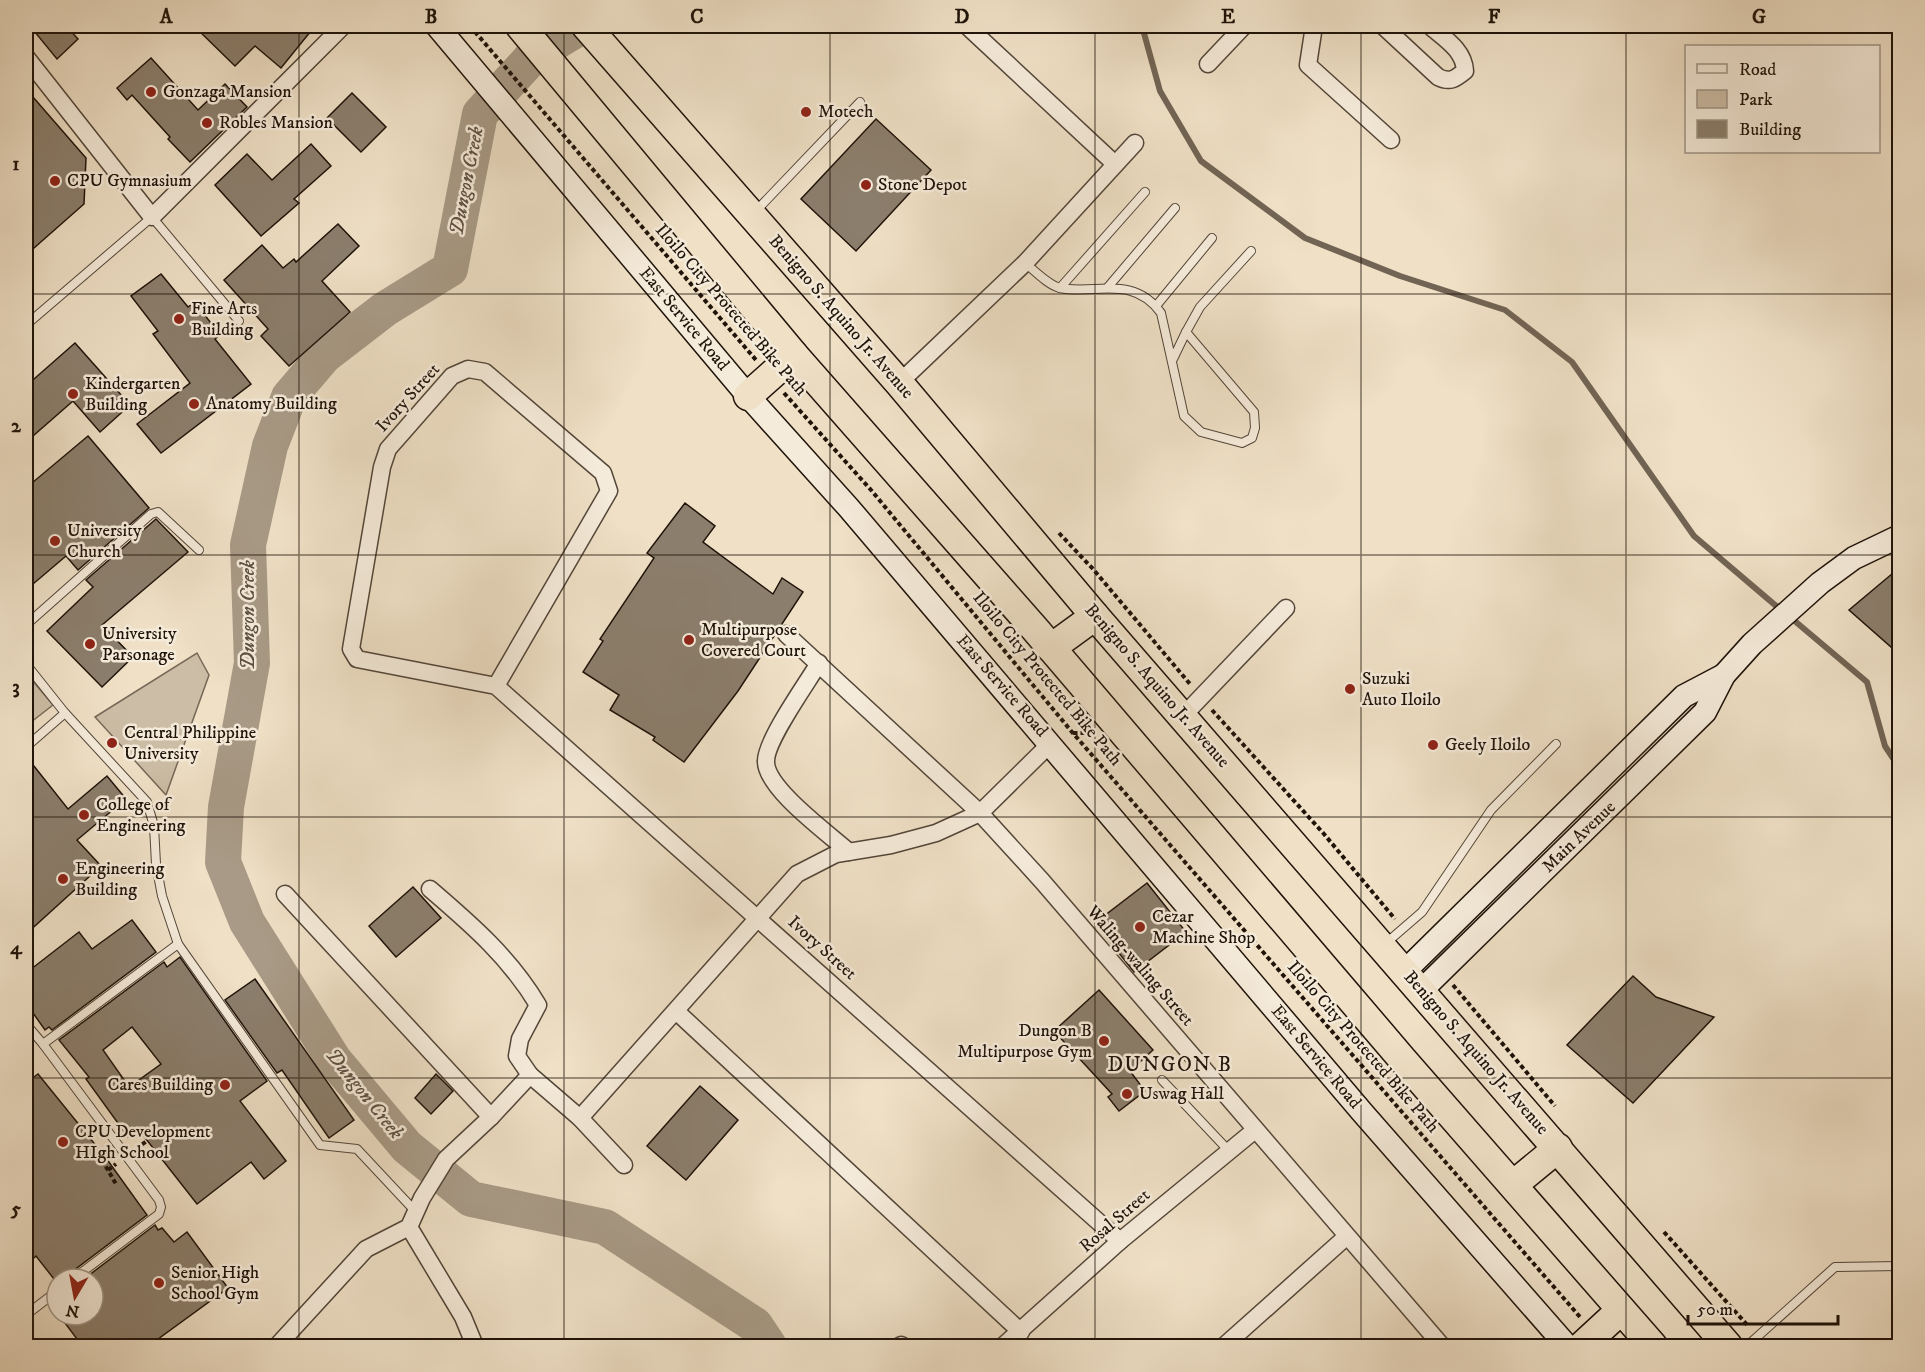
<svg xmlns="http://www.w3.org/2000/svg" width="1925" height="1372" viewBox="0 0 1925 1372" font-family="'IM FELL DW Pica',serif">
<rect width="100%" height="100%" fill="#efe0c6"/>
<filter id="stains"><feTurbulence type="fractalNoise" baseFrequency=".00333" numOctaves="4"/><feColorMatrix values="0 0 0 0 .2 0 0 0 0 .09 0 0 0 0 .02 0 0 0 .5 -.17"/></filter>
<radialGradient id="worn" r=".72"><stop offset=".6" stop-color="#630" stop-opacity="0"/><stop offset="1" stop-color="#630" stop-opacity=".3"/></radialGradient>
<g fill="#ccbda6" stroke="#766858" stroke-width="1.5">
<polygon points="197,653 209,675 166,795 95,717"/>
<polygon points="26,673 53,705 26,726"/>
</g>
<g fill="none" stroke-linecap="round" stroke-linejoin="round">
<g stroke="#716454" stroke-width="6">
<polyline points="1142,26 1160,91 1201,161 1305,238 1400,276 1505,310 1572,362 1694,536 1782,611"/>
<polyline points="1790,617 1867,682 1885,746 1900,769"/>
</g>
<polyline stroke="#a89a86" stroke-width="36" points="582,26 534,55 480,114 450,269 385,309 324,356 289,397 270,446 248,545 252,663 226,807 223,862 247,922 334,1060 407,1147 471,1199 605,1227 755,1325 769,1346"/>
</g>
<g fill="#8b7e6c" stroke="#1f130a" stroke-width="1.5" fill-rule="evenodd">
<polygon points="30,26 66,26 78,39 57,59"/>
<polygon points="194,26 315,26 281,68 255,46 235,66"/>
<polygon points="151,58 198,110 225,84 247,107 190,162 168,139 170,137 132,95 127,100 117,88"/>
<polygon points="26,89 86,158 84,204 26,255"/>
<polygon points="352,93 386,127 361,152 327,118"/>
<polygon points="876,119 931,170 856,251 801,199"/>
<polygon points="311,144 331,166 294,199 299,203 261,236 215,185 247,154 272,180"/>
<polygon points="338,224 359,246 322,281 350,312 289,366 261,336 268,329 224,280 262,245 283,268 294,259 296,262"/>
<polygon points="161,274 188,307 195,302 220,335 215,339 251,384 161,453 137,424 190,383 153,334 158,331 131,296"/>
<polygon points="75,343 130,405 100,432 73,401 26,442 26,386"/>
<polygon points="88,436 149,508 78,570 66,556 26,590 26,488"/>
<polygon points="685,503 715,526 703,542 773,594 782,578 803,592 738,691 684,762 653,740 655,737 610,710 619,695 583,672 603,641 600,639 654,558 647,553"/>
<polygon points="156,519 188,552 102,625 133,657 102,687 47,631 93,587 86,580"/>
<polygon points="1899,568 1899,654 1849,610"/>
<polygon points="26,756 68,809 107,776 126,799 77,840 101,866 26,934"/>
<polygon points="1147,883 1186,932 1134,972 1095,923"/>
<polygon points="413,887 441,918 396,957 369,926"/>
<polygon points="132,920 156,952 52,1030 49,1027 45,1030 26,1003 26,973 79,932 92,949"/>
<path d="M 180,957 L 267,1081 L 240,1101 L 286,1161 L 264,1179 L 251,1162 L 197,1204 L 139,1130 L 128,1137 L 86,1079 L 89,1077 L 59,1040 L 164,962 L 167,967 ZM 132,1027 L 161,1064 L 129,1087 L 103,1050 Z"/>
<polygon points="1633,976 1656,997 1714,1017 1633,1103 1567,1045"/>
<polygon points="255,979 354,1120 329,1138 282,1070 277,1073 225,1000"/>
<polygon points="1099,990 1153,1050 1130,1071 1145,1091 1119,1111 1108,1097 1112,1094 1054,1031"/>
<polygon points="38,1074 106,1158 147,1215 69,1274 67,1279 54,1279 36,1256 26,1265 26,1083"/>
<polygon points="436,1074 453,1091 431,1114 415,1098"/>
<polygon points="700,1086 738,1120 686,1180 647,1146"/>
<polygon points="155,1225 158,1230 162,1228 174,1242 187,1232 228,1288 147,1347 83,1347 59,1315 93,1315 93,1279 84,1279"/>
</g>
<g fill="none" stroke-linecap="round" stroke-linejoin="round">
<g stroke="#534639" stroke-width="10">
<g id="lane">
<polyline points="754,213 860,102"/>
<path d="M 1025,263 C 1035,271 1048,285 1060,288 C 1096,295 1133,274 1161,313 L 1184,416 L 1201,432 L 1242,443 L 1252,438 L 1255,428 L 1254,412 L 1186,332 L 1173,359"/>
<polyline points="1108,287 1175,208"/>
<polyline points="1060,288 1145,192"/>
<polyline points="1156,306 1212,238"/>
<polyline points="26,325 152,217 239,321"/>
<polyline points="1186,332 1200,307 1251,251"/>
<polyline points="26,625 151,514 158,512 199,550"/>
<polyline points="26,664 65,713 147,802 154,826 156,864 162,896 178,944 320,1145 357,1149 415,1211"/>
<polyline points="26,747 65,713"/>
<polyline points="1385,944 1422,912 1491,810 1556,744"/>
<polyline points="26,1024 43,1044 159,1200 161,1207 159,1214 73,1279"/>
<polyline points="43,1044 178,944"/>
<polyline points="1162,1080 1229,1151"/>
<polyline points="26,1315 57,1291"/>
<polyline points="1747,1346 1835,1267 1900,1266"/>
</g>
</g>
<g stroke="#534639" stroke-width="19">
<g id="street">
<polyline points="967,26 1115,164"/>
<polyline points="1314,26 1308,65 1391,140"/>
<path d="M 1383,26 L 1438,77 C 1450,83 1455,79 1465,71 C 1464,50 1445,39 1430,26"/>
<polyline points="26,57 152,217 343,26"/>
<polyline points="1208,64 1244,26"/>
<polyline points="899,383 1025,263 1135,143"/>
<polyline points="786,634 980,813 1042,881 1442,1346"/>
<path d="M 819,663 C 807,683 766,740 766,761 C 765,788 829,834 849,852"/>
<polyline points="496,686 609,491 603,473 485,372 468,369 452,376 388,449 382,467 351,649 357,659 496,686 1120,1241"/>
<polyline points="1183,716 1286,608"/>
<path d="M 430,889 C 472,925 510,958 538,1005 L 520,1039 L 517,1056 L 530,1075"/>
<polyline points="285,894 491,1117"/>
<polyline points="677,1012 1021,1332"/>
<polyline points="580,1118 797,874 836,854 891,845 936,833 980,813 1051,743"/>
<polyline points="409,1227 463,1317 475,1346"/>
<polyline points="901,1345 903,1346"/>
<polyline points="277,1346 366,1249 409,1227 422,1198 446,1159 491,1117 530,1075 580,1118 624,1165"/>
<polyline points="1003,1346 1120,1241 1255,1130"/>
<polyline points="1224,1346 1346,1237"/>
</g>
</g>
<g stroke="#1f130a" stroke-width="25">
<g id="secondary">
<polyline points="437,26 748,396 848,507 1362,1112 1567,1346"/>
<polyline points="1405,971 1684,696 1724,675"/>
<polyline points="1422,990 1705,712 1724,675 1752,644 1820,583 1854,558 1900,536"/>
</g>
</g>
<g stroke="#1f130a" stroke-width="31">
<g id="highway">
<polyline points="520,26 794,355 1035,629 1403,1060 1653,1346"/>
<polyline points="586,26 899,383 1095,616 1728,1346"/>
<polyline points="748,396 794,355"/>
<polyline points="1051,648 1095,616"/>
<polyline points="1513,1185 1558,1148"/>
<polyline points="1582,1346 1621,1310"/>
</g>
</g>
<g stroke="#1f130a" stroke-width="4" stroke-dasharray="4.5 3" stroke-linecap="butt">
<polyline points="470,26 756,360"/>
<polyline points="784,393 871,490 1072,732 1580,1317"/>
<polyline points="1059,533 1093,569 1190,684"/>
<polyline points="1212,710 1324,834 1395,919"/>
<polyline points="1073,733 1093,733"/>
<polyline points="1453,985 1555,1106"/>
<polyline points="136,1149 148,1140"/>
<polyline points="102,1160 116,1184"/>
<polyline points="108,1170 116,1164"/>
<polyline points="1664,1232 1749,1327"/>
</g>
<use href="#lane" stroke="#f5ebda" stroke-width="8"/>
<use href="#street" stroke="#f5ebda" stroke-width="16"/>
<use href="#secondary" stroke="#f5ebda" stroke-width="22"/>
<use href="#highway" stroke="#efe0c6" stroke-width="28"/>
</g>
<path fill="none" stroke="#1f130a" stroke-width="1.5" stroke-opacity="0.55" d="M 299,26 L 299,1346M 564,26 L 564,1346M 830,26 L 830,1346M 1095,26 L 1095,1346M 1361,26 L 1361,1346M 1626,26 L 1626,1346M 26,294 L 1900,294M 26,555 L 1900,555M 26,817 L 1900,817M 26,1078 L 1900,1078"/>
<g fill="#8f2418" stroke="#f5ebda" stroke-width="2">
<circle cx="151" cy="92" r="6"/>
<circle cx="806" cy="112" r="6"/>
<circle cx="207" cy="123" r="6"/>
<circle cx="55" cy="181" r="6"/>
<circle cx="866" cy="185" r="6"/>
<circle cx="179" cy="319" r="6"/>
<circle cx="73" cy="394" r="6"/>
<circle cx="194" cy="404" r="6"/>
<circle cx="55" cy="541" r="6"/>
<circle cx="689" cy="640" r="6"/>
<circle cx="90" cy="644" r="6"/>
<circle cx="1350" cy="689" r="6"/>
<circle cx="112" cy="743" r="6"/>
<circle cx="1433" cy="745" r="6"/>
<circle cx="84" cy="815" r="6"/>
<circle cx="63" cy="879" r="6"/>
<circle cx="1140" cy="927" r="6"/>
<circle cx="1104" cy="1041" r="6"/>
<circle cx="225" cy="1085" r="6"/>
<circle cx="1127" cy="1094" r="6"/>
<circle cx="63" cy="1142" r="6"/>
<circle cx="159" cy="1283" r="6"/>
</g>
<g text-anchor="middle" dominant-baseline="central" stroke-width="5" stroke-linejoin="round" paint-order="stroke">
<g font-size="18" fill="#1f130a" stroke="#f5ebda" text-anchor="start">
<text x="163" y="92">Gonzaga Mansion</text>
<text x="818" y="112">Motech</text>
<text x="219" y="123">Robles Mansion</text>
<text x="67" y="181">CPU Gymnasium</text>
<text x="878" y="185">Stone Depot</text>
<text x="191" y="309">Fine Arts<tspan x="191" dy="21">Building</tspan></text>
<text x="85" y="384">Kindergarten<tspan x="85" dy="21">Building</tspan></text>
<text x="206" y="404">Anatomy Building</text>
<text x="67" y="531">University<tspan x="67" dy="21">Church</tspan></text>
<text x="701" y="630">Multipurpose<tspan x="701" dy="21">Covered Court</tspan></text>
<text x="102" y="634">University<tspan x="102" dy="21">Parsonage</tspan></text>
<text x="1362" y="679">Suzuki<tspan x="1362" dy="21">Auto Iloilo</tspan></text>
<text x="124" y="733">Central Philippine<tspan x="124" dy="21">University</tspan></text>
<text x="1445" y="745">Geely Iloilo</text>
<text x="96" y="805">College of<tspan x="96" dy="21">Engineering</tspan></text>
<text x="75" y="869">Engineering<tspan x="75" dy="21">Building</tspan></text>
<text x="1152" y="917">Cezar<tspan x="1152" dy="21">Machine Shop</tspan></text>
<text x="1092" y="1031" text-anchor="end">Dungon B<tspan x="1092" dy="21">Multipurpose Gym</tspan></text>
<text x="213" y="1085" text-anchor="end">Cares Building</text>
<text x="1139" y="1094">Uswag Hall</text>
<text x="75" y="1132">CPU Development<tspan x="75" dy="21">HIgh School</tspan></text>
<text x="171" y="1273">Senior High<tspan x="171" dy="21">School Gym</tspan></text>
</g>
<g font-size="18" fill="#1f130a" stroke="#f5ebda">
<text transform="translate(731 310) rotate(49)">Iloilo City Protected Bike Path</text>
<text transform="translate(841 317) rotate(49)">Benigno S. Aquino Jr. Avenue</text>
<text transform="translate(684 319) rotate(50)">East Service Road</text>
<text transform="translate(408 398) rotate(-48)">Ivory Street</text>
<text transform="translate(1047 679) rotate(50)">Iloilo City Protected Bike Path</text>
<text transform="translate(1002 686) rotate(49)">East Service Road</text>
<text transform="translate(1157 686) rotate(49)">Benigno S. Aquino Jr. Avenue</text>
<text transform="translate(1579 837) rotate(-44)">Main Avenue</text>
<text transform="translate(822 948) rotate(42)">Ivory Street</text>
<text transform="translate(1140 966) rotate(49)">Waling-waling Street</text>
<text transform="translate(1363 1047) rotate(49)">Iloilo City Protected Bike Path</text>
<text transform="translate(1476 1053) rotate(49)">Benigno S. Aquino Jr. Avenue</text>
<text transform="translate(1316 1057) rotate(50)">East Service Road</text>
<text transform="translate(1115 1221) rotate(-41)">Rosal Street</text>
</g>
<g font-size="20" font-style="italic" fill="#5d5042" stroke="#f5ebda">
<text transform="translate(467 181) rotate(-79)">Dungon Creek</text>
<text transform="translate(248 615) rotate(-90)">Dungon Creek</text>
<text transform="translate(364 1094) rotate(51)">Dungon Creek</text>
</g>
<g font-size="21" letter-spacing="1.5" fill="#1f130a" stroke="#f5ebda">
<text x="1170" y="1065">DUNGON B</text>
</g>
</g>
<rect width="1925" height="1372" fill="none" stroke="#efe0c6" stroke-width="66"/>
<rect x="1685" y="45" width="195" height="108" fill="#f5ebda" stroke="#9f9587" stroke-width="1.5"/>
<rect x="1697" y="64" width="30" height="9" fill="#f5ebda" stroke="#9f9587" stroke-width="1.5"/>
<text x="1739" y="75" font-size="18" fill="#1f130a">Road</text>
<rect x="1697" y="90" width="30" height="18" fill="#ccbda6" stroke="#9f9587" stroke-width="1.5"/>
<text x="1739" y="105" font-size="18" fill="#1f130a">Park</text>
<rect x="1697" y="120" width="30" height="18" fill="#8b7e6c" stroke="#9f9587" stroke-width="1.5"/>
<text x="1739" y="135" font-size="18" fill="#1f130a">Building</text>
<g transform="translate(75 1297) rotate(190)"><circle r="28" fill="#f5ebda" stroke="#9f9587" stroke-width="1.5"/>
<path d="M0-4.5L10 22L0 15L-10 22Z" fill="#8f2418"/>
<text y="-9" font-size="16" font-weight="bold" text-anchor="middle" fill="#1f130a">N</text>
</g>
<path d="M1688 1315v9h150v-9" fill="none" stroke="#1f130a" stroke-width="3"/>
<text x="1697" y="1315" font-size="18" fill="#1f130a" stroke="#f5ebda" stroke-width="4.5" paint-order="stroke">50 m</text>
<rect x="33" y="33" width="1859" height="1306" fill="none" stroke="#1f130a" stroke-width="2"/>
<g font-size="20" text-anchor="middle" font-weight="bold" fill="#1f130a">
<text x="166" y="23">A</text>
<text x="431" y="23">B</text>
<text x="697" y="23">C</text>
<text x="962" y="23">D</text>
<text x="1228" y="23">E</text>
<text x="1494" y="23">F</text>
<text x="1759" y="23">G</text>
<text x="16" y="170">1</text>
<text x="16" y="432">2</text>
<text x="16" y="693">3</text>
<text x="16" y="954">4</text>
<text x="16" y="1215">5</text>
</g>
<rect width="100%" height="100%" filter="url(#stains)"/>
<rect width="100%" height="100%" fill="url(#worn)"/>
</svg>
